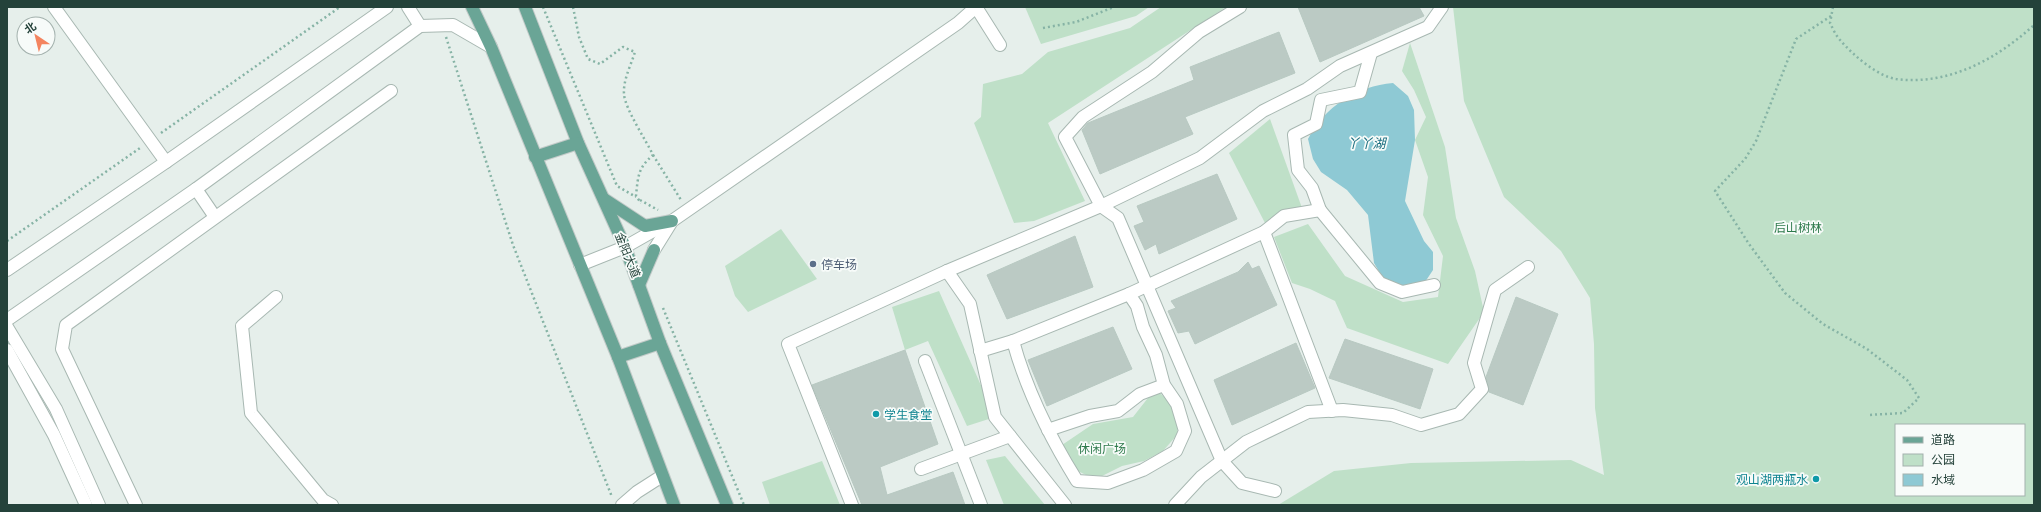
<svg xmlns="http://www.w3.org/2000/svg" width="2041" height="512" viewBox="0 0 2041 512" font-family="Cabin,'Noto Sans SC',sans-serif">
<rect width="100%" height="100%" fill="#e6efeb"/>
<g fill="#bfe0c8" fill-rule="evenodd">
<polygon points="1025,7 1149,7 1136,16 1041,44"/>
<polygon points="1161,7 1226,7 1048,123 1085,201 1034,221 1014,223 974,123 981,117 983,84 1022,74 1048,52 1130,28"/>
<path d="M 1453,7 L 2034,7 L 2034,505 L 1278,505 L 1334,471 L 1411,463 L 1571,460 L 1604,475 L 1595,408 L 1594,344 L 1590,298 L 1561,251 L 1504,197 L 1464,101 ZM 1896,425 L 2024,425 L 2024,495 L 1896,495 Z"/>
<polygon points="1410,43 1445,147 1456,218 1475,271 1484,312 1448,364 1347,328 1335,301 1310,289 1292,283 1274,237 1308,224 1345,276 1403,302 1438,297 1443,256 1423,215 1428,177 1415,140 1426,117 1414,90 1402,71"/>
<polygon points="1270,119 1302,208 1265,223 1229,153"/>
<polygon points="781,229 817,279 748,312 735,296 725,266"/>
<polygon points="939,291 995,417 967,426 928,341 905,350 892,307"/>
<polygon points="1155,389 1168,400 1179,415 1177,435 1163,451 1144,461 1122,466 1102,476 1086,475 1072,468 1062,445 1093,424 1133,417"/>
<polygon points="1005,456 1045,505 1004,505 986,460"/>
<polygon points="822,461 840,505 770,505 762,482"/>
</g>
<path fill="#8ec9d4" d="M 1393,83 L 1408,96 L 1414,110 L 1415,140 L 1405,201 L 1424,241 L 1433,252 L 1433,270 L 1423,285 L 1406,288 L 1383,278 L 1374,263 L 1368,215 L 1347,190 L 1321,172 L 1313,159 L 1308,139 C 1324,107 1357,86 1393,83 Z"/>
<g fill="#bbcac4" stroke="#b8c9c2">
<polygon points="1298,7 1419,7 1424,16 1320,62"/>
<polygon points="1279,32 1295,73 1185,117 1193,134 1100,174 1082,130 1088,123 1194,80 1190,67"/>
<polygon points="1217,174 1237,219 1159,254 1156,244 1145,250 1134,226 1144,222 1137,206"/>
<polygon points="1075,236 1093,287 1007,319 987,275"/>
<polygon points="1248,262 1252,269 1259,266 1277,305 1195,344 1189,331 1178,333 1168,311 1176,308 1171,301 1238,272"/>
<polygon points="1516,297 1558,314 1523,405 1489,392 1486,377"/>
<polygon points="1113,327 1132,369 1047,406 1028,360"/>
<polygon points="1345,339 1433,369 1420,409 1329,378"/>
<polygon points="1296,343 1315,388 1232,425 1214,380"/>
<polygon points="905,350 938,444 880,467 887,495 953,472 965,505 862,505 812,385"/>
</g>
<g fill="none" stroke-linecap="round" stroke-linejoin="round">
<g stroke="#a8b8b2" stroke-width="14">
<g id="street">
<polyline points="54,7 166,162"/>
<polyline points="408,7 420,26"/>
<polyline points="976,7 1000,45"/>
<polyline points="1240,7 1199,32 1152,72 1083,117 1065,137 1101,206 1118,218 1222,461 1242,483 1275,491"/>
<polyline points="196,189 215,217"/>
<polyline points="1320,210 1380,283 1402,292 1434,285"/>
<polyline points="1264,232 1332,411"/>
<polyline points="654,250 672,221 958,23 976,7"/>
<polyline points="580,265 625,247 669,222"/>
<polyline points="7,270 166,162 387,7"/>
<polyline points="947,271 970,304 995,417 1065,505"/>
<polyline points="276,297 242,326 251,413 323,500 332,505"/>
<polyline points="7,320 196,189 420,26 453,25 491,47"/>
<polyline points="7,327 56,409 99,505"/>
<polyline points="1013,341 1129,294"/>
<polyline points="7,350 54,435 86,505"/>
<path d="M 980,351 L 1013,341 C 1027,392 1049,436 1077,481 L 1108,483 L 1143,470 L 1176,451 L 1185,431 L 1177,404 L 1164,385 L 1156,355 L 1143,327 L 1137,306 L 1129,294 L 1264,232 L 1284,216 L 1320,210 L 1312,188 L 1298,170 L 1294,135 L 1316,124 L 1321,100 L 1360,92 L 1371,53"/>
<polyline points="925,361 981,505"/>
<polyline points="1048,430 1090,416 1118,411 1140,394 1164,385"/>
<polyline points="921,469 1010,436"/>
<polyline points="136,505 62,349 66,325 391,91"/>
<polyline points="622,505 637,492 662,476"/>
<polyline points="852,505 788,344 947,271 1101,206 1200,158 1263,111 1307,89 1340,66 1428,27 1442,7"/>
<polyline points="1175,505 1201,477 1246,442 1308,412 1343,410 1392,415 1421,425 1459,414 1482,389 1474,363 1495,290 1528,267"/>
</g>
</g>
<g stroke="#c2cac8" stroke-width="14">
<g id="primary">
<polyline points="472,7 491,47 618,357 674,505"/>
<polyline points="525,7 578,143 625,247 660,343 727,505"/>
<polyline points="535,157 578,143"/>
<polyline points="604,199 645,226 672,221"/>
<polyline points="639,285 654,250"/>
<polyline points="618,357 660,343"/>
</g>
</g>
<g stroke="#86b3a5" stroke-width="2.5" stroke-dasharray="2 3" stroke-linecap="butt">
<polyline points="543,7 617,186 636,197"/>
<path d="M 573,7 L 579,37 L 588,59 L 600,64 L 623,47 L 635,52 C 631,65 623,80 624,94 C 625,109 646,140 653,155 C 638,168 638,176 636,196 L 641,203"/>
<path d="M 1833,7 L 1830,23 C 1833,29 1836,36 1841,41 C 1853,55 1877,76 1896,79 C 1948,86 1997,59 2034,25"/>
<polyline points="1831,16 1796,39 1756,141 1745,159 1715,191 1749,244 1785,293 1823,324 1867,349 1907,380 1919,398 1903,413 1868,415"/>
<polyline points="1043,28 1076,22 1114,7"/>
<polyline points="446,37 513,245 612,497"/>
<polyline points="161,133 340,7"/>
<polyline points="653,155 681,200"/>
<polyline points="640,200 658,210"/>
<polyline points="7,241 140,148"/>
<polyline points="663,308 744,505"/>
</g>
<use href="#street" stroke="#fff" stroke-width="12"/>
<use href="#primary" stroke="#6aa596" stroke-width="12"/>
</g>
<circle fill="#5c6f8a" stroke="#f7fbf9" stroke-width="1.5" cx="813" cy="264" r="4"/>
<g fill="#0f9aa8" stroke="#f7fbf9" stroke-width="1.5">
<circle cx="876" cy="414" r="4"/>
<circle cx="1816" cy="479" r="4"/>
</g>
<g text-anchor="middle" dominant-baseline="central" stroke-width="3.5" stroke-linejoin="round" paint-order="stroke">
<g font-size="12" fill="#2d7a4b" stroke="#f7fbf9">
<text x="1798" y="227">后山树林</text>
<text x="1102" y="448">休闲广场</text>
</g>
<g font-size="12" fill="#24423a" stroke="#f7fbf9">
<text transform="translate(628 255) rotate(68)">金阳大道</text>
</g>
<g font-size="12" fill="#4e5e75" stroke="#f7fbf9" text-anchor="start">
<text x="821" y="264">停车场</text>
</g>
<g font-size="12" fill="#0d838f" stroke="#f7fbf9" text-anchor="start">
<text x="884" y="414">学生食堂</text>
<text x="1808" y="479" text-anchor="end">观山湖两瓶水</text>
</g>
<g font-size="13" font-style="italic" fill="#1c6f80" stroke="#f7fbf9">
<text x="1366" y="143">丫丫湖</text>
</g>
</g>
<rect width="2041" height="512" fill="none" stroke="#24423a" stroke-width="16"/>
<rect x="1895" y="424" width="130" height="72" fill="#f7fbf9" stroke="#a3b1ad"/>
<rect x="1903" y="437" width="20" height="6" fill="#6aa596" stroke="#a3b1ad"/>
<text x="1931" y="444" font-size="12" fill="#24423a">道路</text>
<rect x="1903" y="454" width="20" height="12" fill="#bfe0c8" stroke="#a3b1ad"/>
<text x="1931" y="464" font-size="12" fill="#24423a">公园</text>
<rect x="1903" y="474" width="20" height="12" fill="#8ec9d4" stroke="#a3b1ad"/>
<text x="1931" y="484" font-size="12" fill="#24423a">水域</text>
<g transform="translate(36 36) rotate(325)"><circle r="19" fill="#f7fbf9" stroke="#a3b1ad"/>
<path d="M0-3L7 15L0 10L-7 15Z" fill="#f4845f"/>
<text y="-6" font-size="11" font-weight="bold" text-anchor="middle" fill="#24423a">北</text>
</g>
</svg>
